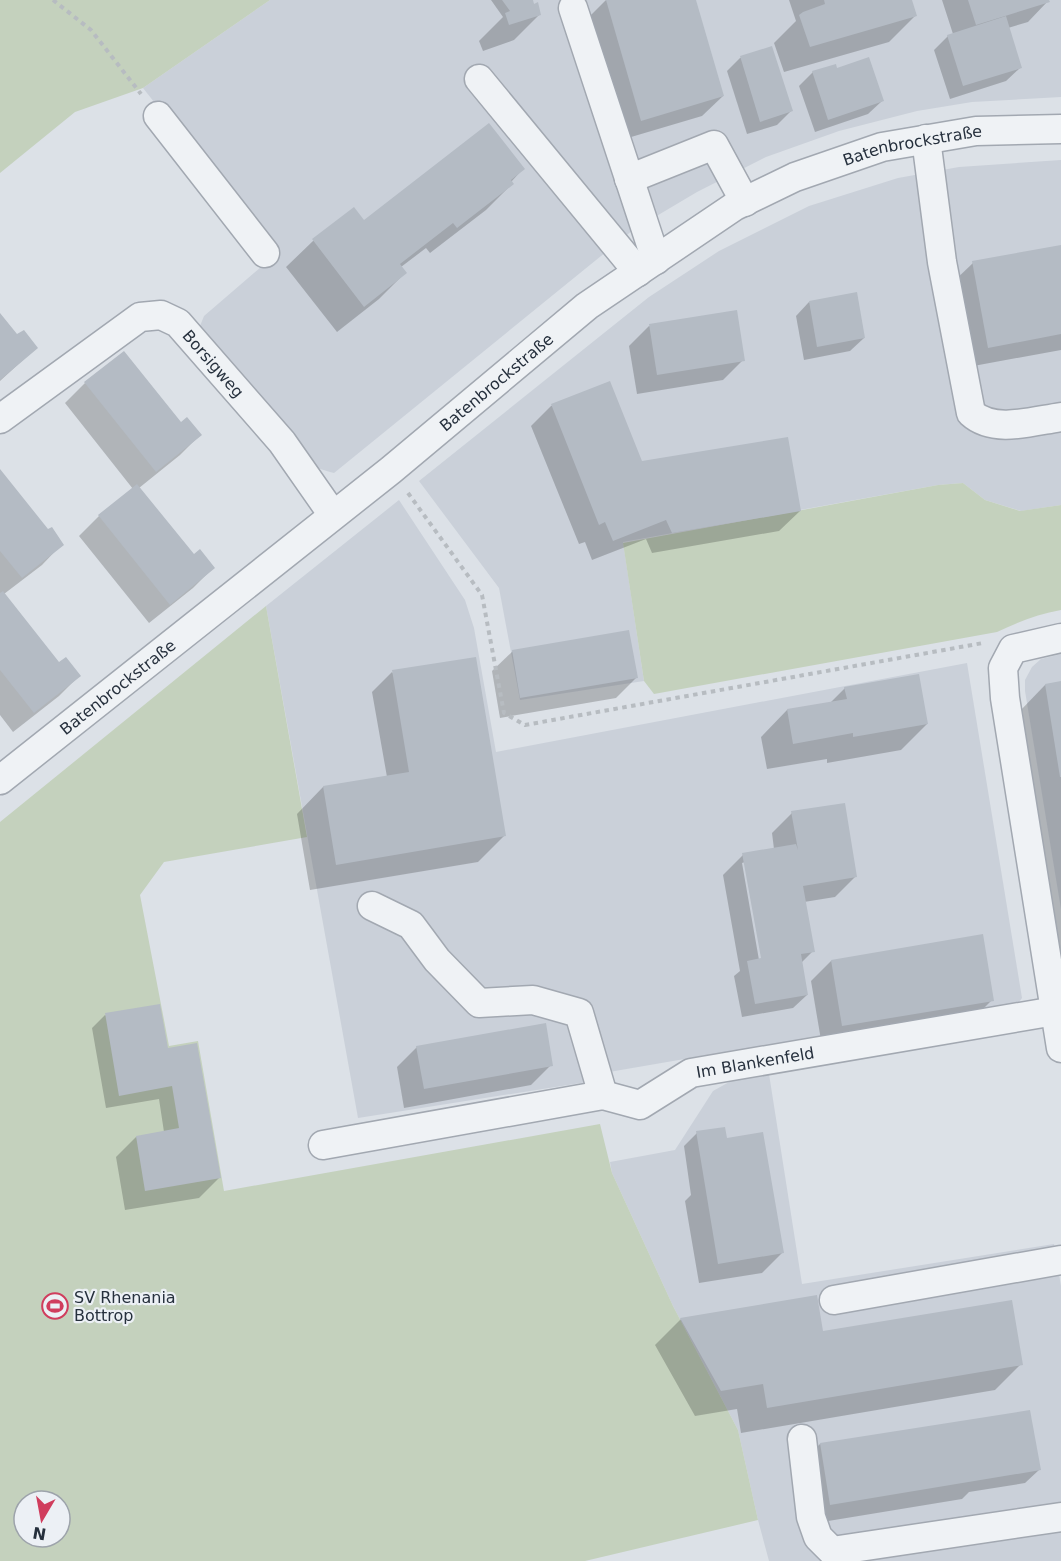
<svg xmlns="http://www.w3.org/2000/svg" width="1061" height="1561" viewBox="0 0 1061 1561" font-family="'DejaVu Sans',sans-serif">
<rect width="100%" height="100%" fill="#dce1e7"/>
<g fill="#cad0d9">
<polygon points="270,0 1061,0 1061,97 972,102 917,111 839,131 766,157 697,192 633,230 334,473 330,472 314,467 200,326 204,316 275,255 143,88"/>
<polygon points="1061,160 1061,505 1021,511 985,500 963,483 938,485 623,542 644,681 520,700 499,588 419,481 649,297 719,251 809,206 898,178 959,167"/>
<polygon points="399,500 465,600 474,628 496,752 967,663 1022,998 1019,1002 1006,1008 731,1051 586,1076 587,1082 358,1118 266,606"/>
<polygon points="1061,654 1061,909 1025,691 1025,680 1032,667 1041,659"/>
<polygon points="769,1074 802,1284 1054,1244 1061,1286 1061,1561 769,1561 758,1520 738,1430 673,1306 612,1173 610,1162 675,1150 713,1091 731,1081"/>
</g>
<g fill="#c4d1bd" fill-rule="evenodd">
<polygon points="0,0 270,0 143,88 75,112 0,173"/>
<path d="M 963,483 L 985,500 L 1020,511 L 1061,505 L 1061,610 C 1038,614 1018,622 997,632 L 654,694 L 644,681 L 623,543 L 938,485 Z"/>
<path d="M 266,606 L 307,837 L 164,862 L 140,895 L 169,1046 L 198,1041 L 224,1191 L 600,1124 L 612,1173 L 673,1306 L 738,1430 L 758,1520 L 585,1561 L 0,1561 L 0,822 ZM 24,1501 L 60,1501 L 60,1537 L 24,1537 Z"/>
</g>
<g fill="#0003" fill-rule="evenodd">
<polygon points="491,0 531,0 540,14 514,40 483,51 479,41 503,17"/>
<polygon points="606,0 694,0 723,96 702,116 621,140 586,20"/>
<polygon points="789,0 911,0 916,15 889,42 784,72 774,43 796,21"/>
<polygon points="942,0 1048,0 1048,1 1028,22 1008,28 1020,68 1006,81 950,99 934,50 948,36 953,34"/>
<polygon points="771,48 791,111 777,125 747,134 727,71 740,58"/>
<polygon points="836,70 882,101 868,114 815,132 799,86 813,72"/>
<polygon points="523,169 511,182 512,184 486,210 430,253 426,248 401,267 405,273 379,299 337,332 286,267 313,241 354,209 364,222"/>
<polygon points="1061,246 1061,350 968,367 952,283 973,263"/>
<polygon points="809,302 864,338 850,351 804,360 796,316"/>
<polygon points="0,316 16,336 36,348 0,381"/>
<polygon points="649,326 743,360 723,380 637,394 629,346"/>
<polygon points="85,383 200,435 180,455 139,488 193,556 213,568 193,588 149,623 79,536 99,516 133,489 65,403"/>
<polygon points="609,383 641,463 800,511 779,531 652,553 646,539 592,560 585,542 579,544 531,426 551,406"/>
<polygon points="0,472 47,531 62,544 42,565 4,594 59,664 79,676 59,696 13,732 0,715"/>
<polygon points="513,651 636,678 616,698 500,718 492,671"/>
<polygon points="392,672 504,836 478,862 310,890 297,814 323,787 387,777 372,692"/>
<polygon points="1061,683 1061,961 1019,712 1045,685"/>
<polygon points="845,688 927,724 901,750 827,763 827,759 767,769 761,737 787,710 830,703"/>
<path d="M 792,813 L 855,877 L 835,897 L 804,902 L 813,951 L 801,963 L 807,995 L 793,1008 L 742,1017 L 734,976 L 740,971 L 723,875 L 743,855 L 774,849 L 772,833 ZM 745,862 L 762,960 L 759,960 L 742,863 Z"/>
<polygon points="831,961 992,1000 972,1020 822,1046 811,981"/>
<polygon points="105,1015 167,1050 219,1178 199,1198 125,1210 116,1157 136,1137 164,1132 159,1099 106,1108 92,1028"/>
<polygon points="417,1047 551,1065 531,1085 404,1108 397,1067"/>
<polygon points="697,1133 726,1140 782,1253 762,1273 699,1283 685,1201 691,1195 684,1146"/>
<polygon points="816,1297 822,1333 1021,1364 995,1390 741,1433 737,1409 695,1416 655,1345 681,1319"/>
<polygon points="820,1444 1039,1470 1025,1483 969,1492 962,1499 810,1524 800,1464"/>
</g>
<g fill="#b4bbc4">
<polygon points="502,0 533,0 534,4 538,2 541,15 509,25 505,13 510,11"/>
<polygon points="606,0 696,0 724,96 641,121"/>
<polygon points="824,0 912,0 917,16 810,47 799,15 803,12 825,4"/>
<polygon points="968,0 1049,0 1050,2 976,25"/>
<polygon points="1006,16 1022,68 963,86 947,35"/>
<polygon points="772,46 793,111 760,122 740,56"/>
<polygon points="869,57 884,101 828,120 812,71 836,64 837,68"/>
<polygon points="489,123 525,169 511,180 514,184 457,228 453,223 400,264 407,273 364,307 312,239 354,207 364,220"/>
<polygon points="1061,245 1061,334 988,348 972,261"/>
<polygon points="857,292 865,338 817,347 809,301"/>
<polygon points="737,310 745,361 657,375 649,324"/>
<polygon points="0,313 17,334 24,330 38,348 0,380"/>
<polygon points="124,351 181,422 187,417 202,435 156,472 84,382"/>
<polygon points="610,381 642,461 788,437 801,511 672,533 666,520 613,541 605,522 599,525 551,404"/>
<polygon points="0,469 48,529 52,527 64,545 22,578 0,551"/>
<polygon points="137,484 194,554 200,549 215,568 170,605 98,515"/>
<polygon points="3,591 59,662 66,657 81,676 34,713 0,670 0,593"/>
<polygon points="629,630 638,678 520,698 512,650"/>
<polygon points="476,657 506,836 336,865 323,786 409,772 392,670"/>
<polygon points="919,674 928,724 853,737 853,733 793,744 787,709 847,699 844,687"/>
<polygon points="1061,681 1061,777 1060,777 1045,684"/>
<polygon points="845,803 857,877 803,886 815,952 801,954 808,995 755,1004 747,961 761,958 742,853 796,844 798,850 791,811"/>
<polygon points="983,934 994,1001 842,1026 831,960"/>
<polygon points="160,1004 168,1048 197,1043 221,1178 145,1191 136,1136 179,1128 172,1086 119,1096 105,1013"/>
<polygon points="546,1023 553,1066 424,1089 416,1046"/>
<polygon points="725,1127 727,1138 763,1132 784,1253 718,1264 696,1131"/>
<polygon points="817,1295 823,1331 1012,1300 1023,1365 767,1408 763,1384 721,1391 680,1318"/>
<polygon points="1030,1410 1041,1470 830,1505 820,1443"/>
</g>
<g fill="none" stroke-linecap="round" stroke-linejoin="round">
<g stroke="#a2a8b1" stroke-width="31">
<g id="minor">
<polyline points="573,8 656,260"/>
<polyline points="479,79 638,272"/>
<polyline points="158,116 265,253"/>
<path d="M 926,139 L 942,262 L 971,413 C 994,434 1033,421 1061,417"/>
<polyline points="629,179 714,145 745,202"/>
<path id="s1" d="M 0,419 L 140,317 L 161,315 L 178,323 L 282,442 L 333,515"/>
<polyline points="1061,638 1013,649 1003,668 1005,698 1061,1048"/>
<path id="s2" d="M 0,780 L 391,470 L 587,306 L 735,206 L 795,177 L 882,147 L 976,131 L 1061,129"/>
<polyline points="372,906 411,925 437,960 479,1003 533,1000 579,1013 603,1095"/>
<path id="s3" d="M 323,1145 L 603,1095 L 640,1105 L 691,1073 L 1055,1011"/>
<polyline points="834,1300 1061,1260"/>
<polyline points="802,1439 811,1517 818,1537 832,1551 1061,1517"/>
</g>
</g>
<g stroke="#b7bcc1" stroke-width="4" stroke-dasharray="4.5 4.5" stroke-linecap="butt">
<polyline points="53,0 91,30 141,94"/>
<polyline points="408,493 482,595 504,713 525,725 983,643"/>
</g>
<use href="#minor" stroke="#eff2f5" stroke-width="28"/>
</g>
<defs>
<g id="stadium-ring" transform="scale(1.35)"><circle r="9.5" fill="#ecf0f5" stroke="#d03d5d" stroke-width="1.5"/><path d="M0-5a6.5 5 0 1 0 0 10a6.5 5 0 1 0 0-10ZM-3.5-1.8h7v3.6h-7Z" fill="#d03d5d"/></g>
</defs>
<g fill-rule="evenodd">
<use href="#stadium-ring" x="55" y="1306"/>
</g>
<g text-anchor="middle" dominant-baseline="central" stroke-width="4.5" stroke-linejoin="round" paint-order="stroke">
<g font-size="16" fill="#26303d" stroke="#ecf0f5">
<text stroke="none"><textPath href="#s2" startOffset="1122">Batenbrockstraße</textPath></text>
<text stroke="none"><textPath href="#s1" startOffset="267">Borsigweg</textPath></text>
<text stroke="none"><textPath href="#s2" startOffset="636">Batenbrockstraße</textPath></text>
<text stroke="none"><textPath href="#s2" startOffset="150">Batenbrockstraße</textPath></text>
<text stroke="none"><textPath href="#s3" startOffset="448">Im Blankenfeld</textPath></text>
</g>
<g font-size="16" fill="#26303d" stroke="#ecf0f5" text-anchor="start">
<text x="74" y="1297">SV Rhenania<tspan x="74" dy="18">Bottrop</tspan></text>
</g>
</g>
<g transform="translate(42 1519) rotate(190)"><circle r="28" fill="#ecf0f5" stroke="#9da3ab" stroke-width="1.5"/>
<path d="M0-4.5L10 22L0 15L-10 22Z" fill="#d03d5d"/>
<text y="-9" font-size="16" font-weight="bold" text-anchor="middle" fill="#26303d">N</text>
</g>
</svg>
